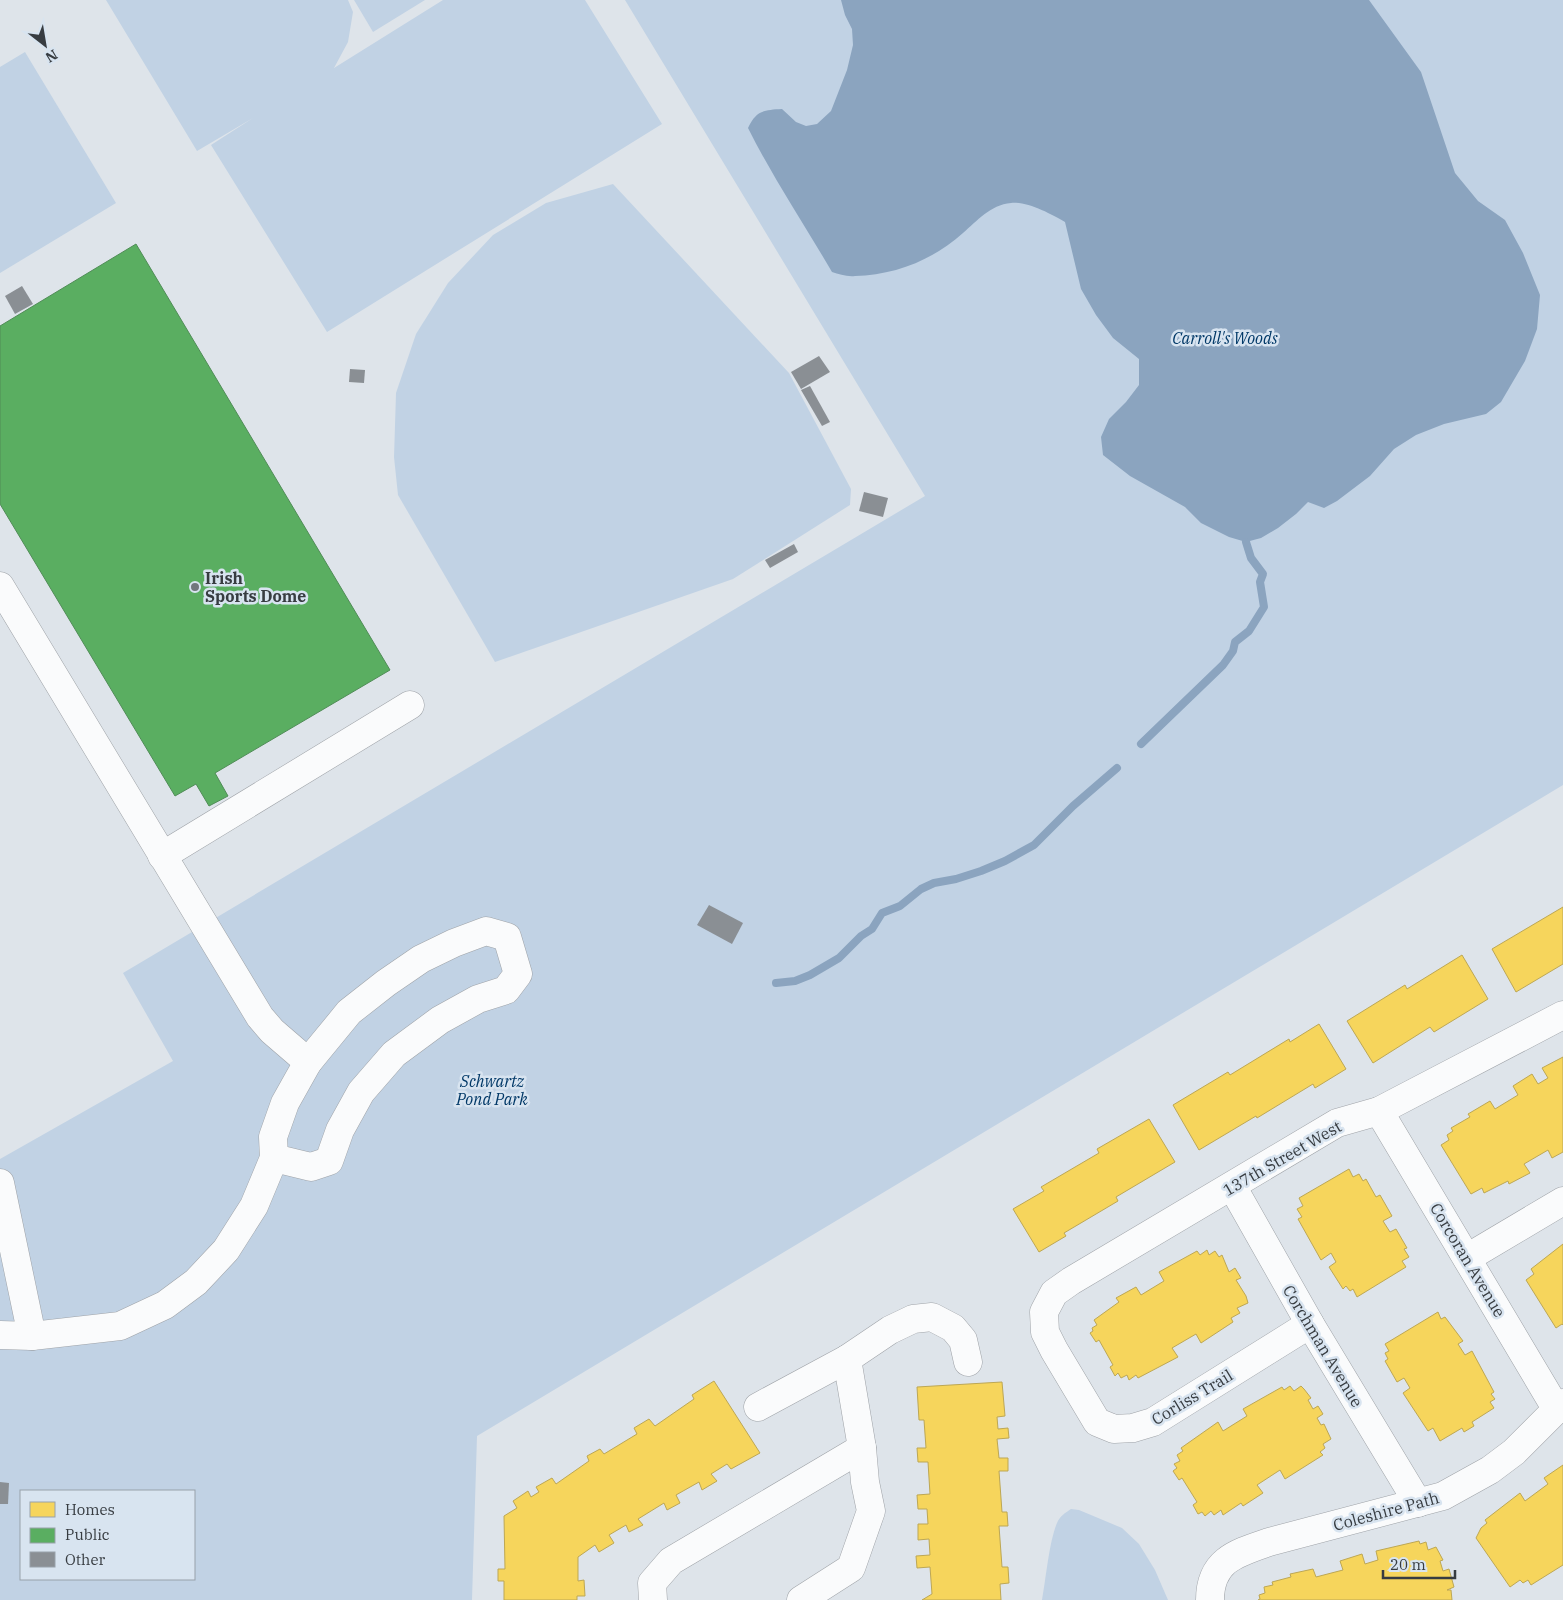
<svg xmlns="http://www.w3.org/2000/svg" width="1563" height="1600" viewBox="0 0 1563 1600" font-family="'IBM Plex Serif',serif">
<rect width="100%" height="100%" fill="#dee4ea"/>
<g fill="#c1d2e4" fill-rule="evenodd">
<polygon points="106,0 348,0 353,12 348,42 334,68 443,0 585,0 662,124 327,332 211,145 253,118 197,151"/>
<polygon points="354,0 425,0 373,32"/>
<path d="M 625,0 L 1563,0 L 1563,785 L 477,1436 L 472,1600 L 0,1600 L 0,1159 L 173,1061 L 123,973 L 925,496 ZM 21,1491 L 194,1491 L 194,1579 L 21,1579 Z"/>
<polygon points="25,52 116,203 0,273 0,67"/>
<polygon points="613,184 789,373 851,489 850,505 733,579 495,662 398,495 394,457 396,393 416,334 448,283 493,235 546,203"/>
<path d="M 1071,1509 L 1079,1510 L 1122,1528 L 1139,1544 L 1155,1570 L 1168,1600 L 1042,1600 C 1046,1579 1049,1542 1057,1523 C 1060,1516 1065,1513 1071,1509 Z"/>
</g>
<path fill="#8ba4bf" d="M 841,0 L 1369,0 L 1421,72 L 1455,173 L 1478,201 L 1505,220 L 1523,253 L 1540,295 L 1537,329 L 1525,361 L 1501,402 L 1486,414 L 1444,424 L 1416,435 L 1394,449 L 1370,476 L 1337,501 L 1324,508 L 1308,502 L 1296,514 L 1278,528 L 1261,538 L 1246,542 L 1229,537 L 1201,523 L 1185,507 L 1130,476 L 1103,455 L 1101,437 L 1109,419 L 1126,402 L 1139,385 L 1139,359 L 1113,338 L 1096,315 L 1081,289 L 1065,222 C 1051,214 1027,201 1011,203 C 990,205 977,221 963,233 C 933,260 895,275 855,276 C 847,277 839,274 832,272 C 804,224 773,178 748,128 C 756,111 763,110 782,109 L 796,122 L 806,126 L 817,124 L 831,111 L 847,70 L 853,45 L 852,29 L 845,15 Z"/>
<g fill="#f6d55c" stroke="#bda754">
<polygon points="1563,907 1563,964 1516,992 1492,949"/>
<polygon points="1462,955 1488,999 1434,1032 1430,1027 1373,1063 1347,1021 1405,985 1407,989"/>
<polygon points="1319,1024 1346,1069 1315,1088 1313,1084 1257,1118 1256,1116 1199,1150 1173,1105 1228,1072 1230,1075 1289,1039 1290,1042"/>
<polygon points="1563,1057 1563,1152 1552,1158 1548,1150 1524,1164 1530,1173 1509,1184 1508,1181 1484,1193 1482,1188 1471,1194 1441,1145 1449,1140 1447,1135 1453,1131 1451,1128 1470,1117 1468,1114 1490,1101 1495,1109 1518,1095 1513,1086 1532,1074 1538,1084 1548,1078 1542,1068"/>
<polygon points="1149,1119 1175,1162 1116,1197 1118,1201 1064,1233 1066,1236 1039,1252 1013,1209 1044,1191 1041,1187 1099,1153 1097,1149"/>
<polygon points="1349,1169 1353,1177 1359,1174 1363,1181 1366,1179 1376,1197 1380,1195 1392,1216 1383,1221 1390,1232 1396,1229 1407,1248 1404,1249 1409,1257 1402,1261 1406,1267 1357,1297 1353,1289 1350,1291 1346,1286 1343,1289 1329,1267 1336,1262 1331,1253 1321,1260 1298,1219 1302,1217 1297,1209 1303,1206 1299,1198"/>
<polygon points="1563,1244 1563,1325 1562,1324 1556,1328 1526,1280 1534,1274 1531,1269"/>
<polygon points="1207,1250 1209,1255 1215,1251 1219,1257 1222,1255 1229,1272 1235,1268 1241,1278 1236,1280 1246,1296 1248,1303 1237,1308 1240,1313 1231,1318 1233,1322 1201,1343 1196,1334 1172,1348 1178,1357 1138,1378 1136,1375 1129,1380 1127,1375 1121,1378 1118,1373 1115,1376 1110,1367 1113,1365 1099,1340 1096,1342 1090,1333 1093,1331 1092,1328 1097,1325 1094,1320 1119,1302 1116,1298 1136,1287 1141,1295 1164,1281 1159,1272 1197,1251 1200,1255"/>
<polygon points="1438,1312 1441,1319 1445,1317 1463,1341 1458,1344 1465,1355 1472,1351 1494,1392 1491,1394 1495,1399 1490,1402 1494,1408 1472,1422 1474,1426 1464,1432 1462,1428 1440,1441 1433,1428 1428,1431 1403,1393 1410,1388 1404,1378 1397,1382 1385,1361 1388,1359 1385,1353 1389,1351 1385,1344"/>
<polygon points="714,1381 760,1453 731,1469 727,1464 711,1474 717,1481 702,1490 699,1482 676,1495 680,1503 667,1510 664,1503 638,1519 643,1525 629,1532 626,1525 609,1535 614,1543 599,1552 595,1545 578,1557 578,1581 584,1580 585,1596 577,1596 577,1600 504,1600 504,1581 498,1581 498,1569 505,1569 504,1516 517,1508 513,1501 528,1491 531,1497 539,1492 536,1487 552,1478 556,1484 589,1461 587,1456 600,1449 604,1454 637,1434 634,1428 649,1419 655,1426 694,1399 692,1395"/>
<polygon points="1002,1382 1005,1416 997,1417 998,1429 1008,1428 1009,1438 997,1439 999,1458 1008,1458 1008,1471 999,1471 1002,1512 1007,1512 1008,1526 999,1526 1002,1567 1008,1567 1009,1583 1000,1584 1001,1600 922,1600 932,1594 930,1567 917,1568 916,1556 930,1555 929,1539 918,1540 918,1524 928,1524 927,1509 918,1509 917,1495 930,1494 928,1462 918,1462 917,1448 926,1448 924,1420 919,1420 917,1387"/>
<polygon points="1290,1386 1294,1391 1301,1386 1304,1389 1311,1398 1308,1400 1313,1409 1318,1406 1323,1414 1317,1418 1321,1425 1324,1424 1331,1439 1323,1444 1325,1448 1320,1452 1323,1455 1285,1479 1280,1470 1257,1485 1263,1493 1243,1506 1241,1503 1223,1515 1221,1510 1214,1515 1211,1511 1205,1516 1202,1512 1198,1514 1193,1505 1197,1502 1182,1478 1179,1480 1173,1471 1177,1468 1174,1464 1180,1461 1177,1455 1183,1451 1181,1448 1218,1422 1223,1431 1247,1416 1243,1409 1282,1387 1284,1390"/>
<polygon points="1563,1465 1563,1565 1531,1585 1528,1580 1523,1583 1520,1580 1510,1587 1476,1538 1481,1528 1487,1523 1485,1520 1520,1493 1525,1501 1548,1484 1544,1478"/>
<polygon points="1419,1541 1420,1544 1426,1542 1428,1550 1436,1547 1443,1560 1440,1561 1443,1571 1449,1569 1454,1587 1447,1590 1451,1590 1452,1600 1258,1600 1260,1599 1259,1595 1265,1593 1264,1587 1273,1585 1272,1582 1291,1577 1290,1574 1313,1569 1316,1577 1343,1570 1340,1561 1362,1554 1365,1564 1378,1560 1376,1551"/>
</g>
<polygon fill="#5aae61" stroke="#508c57" points="136,244 390,670 215,773 228,796 209,806 196,784 175,796 0,504 0,326"/>
<g fill="none" stroke-linecap="round" stroke-linejoin="round">
<g stroke="#8ba4bf" stroke-width="8">
<polyline points="1141,744 1223,665 1233,651 1235,642 1249,631 1264,607 1260,582 1263,574 1251,558 1246,542"/>
<polyline points="776,983 795,981 810,975 839,958 861,936 872,929 882,913 900,906 921,889 934,883 956,879 981,871 1005,861 1034,845 1073,806 1117,768"/>
</g>
</g>
<g fill="#8a8f94">
<polygon points="22,286 33,304 15,314 5,296"/>
<polygon points="819,356 830,372 801,389 791,372"/>
<polygon points="350,369 365,370 364,383 349,382"/>
<polygon points="810,386 830,422 822,426 801,390"/>
<polygon points="864,492 888,498 883,517 859,511"/>
<polygon points="794,544 798,552 770,568 765,560"/>
<polygon points="709,905 743,923 732,944 697,925"/>
<polygon points="0,1482 9,1483 8,1504 0,1504"/>
</g>
<g fill="none" stroke-linecap="round" stroke-linejoin="round">
<g stroke="#9fa3a8" stroke-width="29">
<g id="minor">
<polyline points="0,586 260,1017 272,1031 308,1062"/>
<polyline points="162,856 410,705"/>
<polyline points="1379,1111 1557,1410"/>
<polyline points="0,1183 32,1336"/>
<polyline points="1232,1186 1310,1324 1418,1503"/>
<polyline points="1467,1258 1563,1201"/>
<polyline points="1310,1324 1153,1422 1133,1428 1114,1429 1097,1422 1054,1350 1045,1332 1044,1312 1054,1293 1071,1281 1337,1123 1379,1111 1563,1015"/>
<polyline points="0,1335 32,1336 120,1326 165,1305 196,1282 226,1250 254,1206 274,1158 273,1137 285,1103 308,1062 349,1012 386,983 421,959 454,943 486,931 507,937 518,974 506,990 478,999 440,1020 394,1054 361,1092 340,1130 329,1161 311,1167 274,1158"/>
<polyline points="758,1407 847,1359"/>
<polyline points="862,1448 847,1359 890,1330 913,1319 932,1317 953,1328 963,1340 968,1362"/>
<polyline points="653,1600 652,1583 671,1561 862,1448 865,1482 871,1511 851,1568 801,1600"/>
<path d="M 1210,1600 C 1210,1560 1237,1553 1269,1542 L 1443,1496 L 1490,1470 L 1514,1452 L 1563,1403"/>
</g>
</g>
<use href="#minor" stroke="#fafbfc" stroke-width="28"/>
</g>
<circle fill="#71777c" stroke="#d8e4f0" stroke-width="2" cx="195" cy="587" r="5"/>
<g text-anchor="middle" dominant-baseline="central" stroke-width="5" stroke-linejoin="round" paint-order="stroke">
<g font-size="16" font-style="italic" fill="#003867" stroke="#d8e4f0">
<text x="1225" y="338">Carroll's Woods</text>
<text x="492" y="1081">Schwartz<tspan x="492" dy="18">Pond Park</tspan></text>
</g>
<g font-size="16" font-weight="bold" fill="#373c41" stroke="#d8e4f0" text-anchor="start">
<text x="205" y="578">Irish<tspan x="205" dy="18">Sports Dome</tspan></text>
</g>
<g font-size="16" fill="#373c41" stroke="#d8e4f0">
<text transform="translate(1282 1158) rotate(-30)">137th Street West</text>
<text transform="translate(1468 1260) rotate(59)">Corcoran Avenue</text>
<text transform="translate(1323 1346) rotate(59)">Corchman Avenue</text>
<text transform="translate(1192 1397) rotate(-31)">Corliss Trail</text>
<text transform="translate(1386 1511) rotate(-15)">Coleshire Path</text>
</g>
</g>
<rect x="20" y="1490" width="175" height="90" fill="#d8e4f0" stroke="#98a1aa"/>
<rect x="30" y="1502" width="25" height="15" fill="#f6d55c" stroke="#98a1aa"/>
<text x="65" y="1515" font-size="15" fill="#373c41">Homes</text>
<rect x="30" y="1528" width="25" height="15" fill="#5aae61" stroke="#98a1aa"/>
<text x="65" y="1540" font-size="15" fill="#373c41">Public</text>
<rect x="30" y="1552" width="25" height="15" fill="#8a8f94" stroke="#98a1aa"/>
<text x="65" y="1565" font-size="15" fill="#373c41">Other</text>
<g transform="translate(45 45) rotate(149)" stroke="#d8e4f0" stroke-width="4" paint-order="stroke">
<path d="M0-4L9 19L0 12L-9 19Z" fill="#373c41"/>
<text y="-8" font-size="14" font-weight="bold" text-anchor="middle" fill="#373c41">N</text>
</g>
<path d="M1383 1570v8h72v-8" fill="none" stroke="#373c41" stroke-width="2.5"/>
<text x="1390" y="1570" font-size="15" fill="#373c41" stroke="#d8e4f0" stroke-width="4" paint-order="stroke">20 m</text>
</svg>
